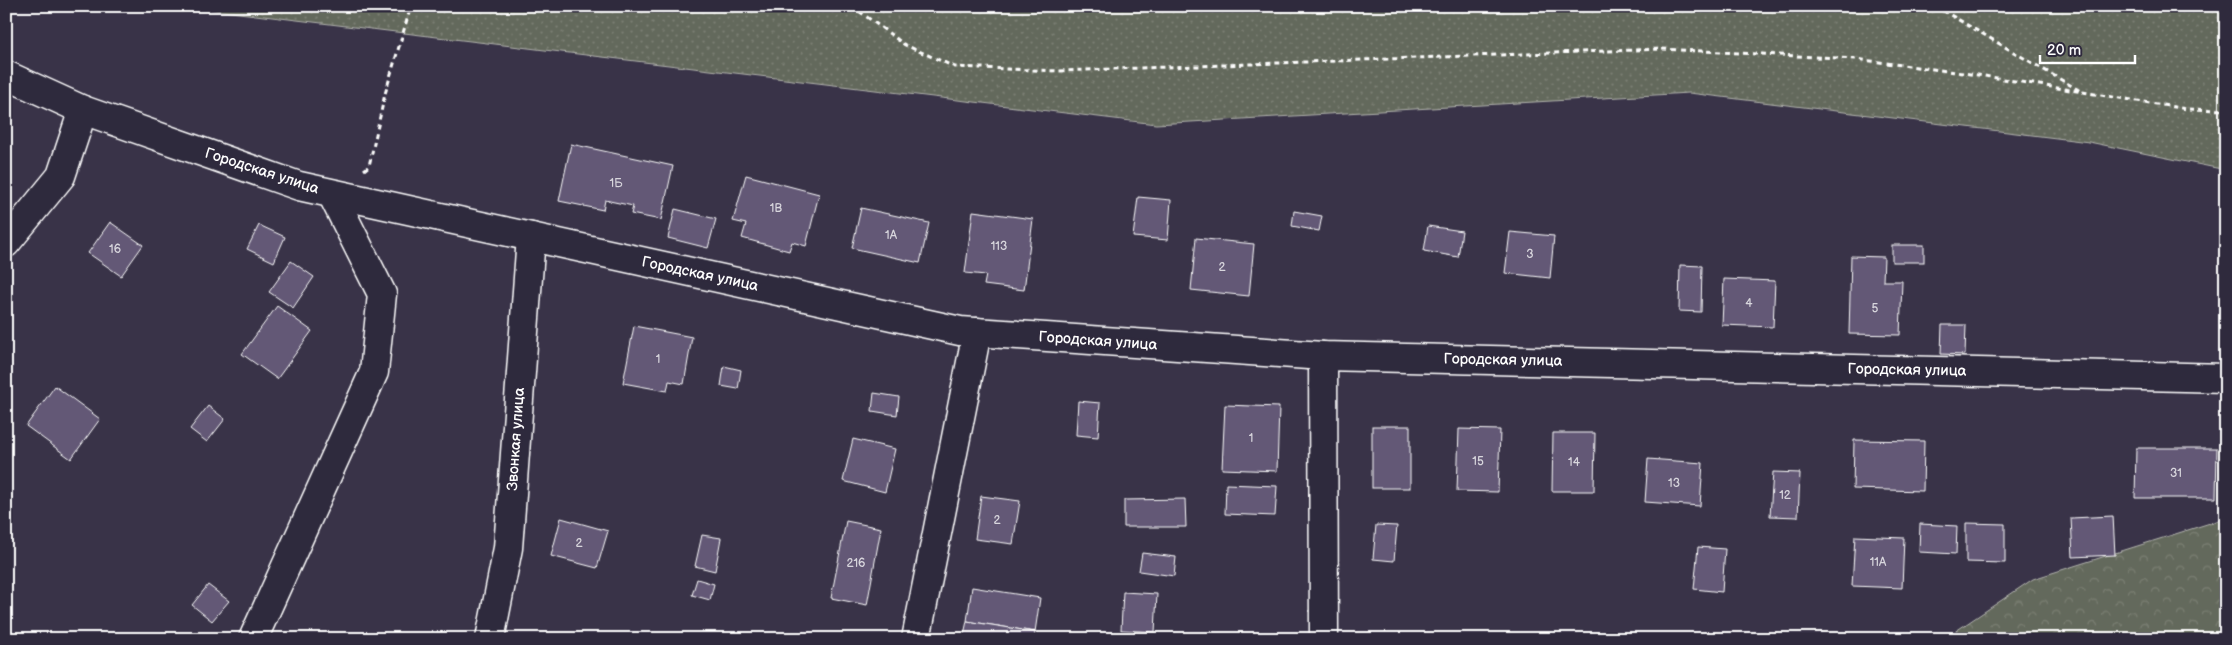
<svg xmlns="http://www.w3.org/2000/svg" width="2232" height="645" viewBox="0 0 2232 645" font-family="'Balsamiq Sans',sans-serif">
<defs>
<pattern id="grass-dots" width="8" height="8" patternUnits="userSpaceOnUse" patternTransform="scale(1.25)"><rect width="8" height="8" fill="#64695c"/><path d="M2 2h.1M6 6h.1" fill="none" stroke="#7b8074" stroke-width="1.8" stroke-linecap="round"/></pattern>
<pattern id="forest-crowns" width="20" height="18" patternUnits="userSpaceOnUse" patternTransform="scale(1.25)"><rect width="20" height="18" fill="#64695c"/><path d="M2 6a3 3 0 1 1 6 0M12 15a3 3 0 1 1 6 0" fill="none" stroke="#7b8074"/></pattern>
</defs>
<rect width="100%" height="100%" fill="#393348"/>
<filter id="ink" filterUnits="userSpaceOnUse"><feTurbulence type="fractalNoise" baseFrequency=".02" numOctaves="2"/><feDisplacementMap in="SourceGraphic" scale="10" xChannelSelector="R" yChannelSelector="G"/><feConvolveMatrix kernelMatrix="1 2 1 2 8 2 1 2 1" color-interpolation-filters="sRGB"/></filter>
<g filter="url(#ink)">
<polygon fill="url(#grass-dots)" stroke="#b2b4ae" points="181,6 2226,6 2226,170 2089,142 1689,93 1156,124"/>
<polygon fill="url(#forest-crowns)" stroke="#b2b4ae" points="2226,518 2226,639 1944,639 2033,579"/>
<g fill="#635976" stroke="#fff">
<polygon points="571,144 673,166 661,220 631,214 633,206 605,200 603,210 559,201"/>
<polygon points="746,175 819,194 806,246 792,242 789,251 742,238 746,224 733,221"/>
<polygon points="1138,197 1171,200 1168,240 1133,237"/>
<polygon points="861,208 929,223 920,263 852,248"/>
<polygon points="675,209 716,219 708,248 668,238"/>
<polygon points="973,211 1033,219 1024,290 984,285 986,275 965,273"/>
<polygon points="1294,211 1322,216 1319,231 1292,226"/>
<polygon points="110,222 143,245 121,276 88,253"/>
<polygon points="259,225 285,237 274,262 247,249"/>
<polygon points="1428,226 1462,231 1458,257 1424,251"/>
<polygon points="1510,232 1554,236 1550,278 1505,273"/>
<polygon points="1196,238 1254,244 1249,296 1191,290"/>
<rect x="1892" y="245" width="32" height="17"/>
<polygon points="1851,256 1884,257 1883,281 1902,281 1900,335 1849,334"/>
<polygon points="291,261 314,277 293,308 269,292"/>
<polygon points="1680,265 1702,266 1701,312 1679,311"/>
<polygon points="1724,279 1775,281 1773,327 1722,325"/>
<polygon points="277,306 312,331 277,379 242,354"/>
<polygon points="1942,325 1966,325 1965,355 1941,354"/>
<polygon points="634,326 692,337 684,384 669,381 667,391 623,383"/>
<polygon points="724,366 741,370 738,389 721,386"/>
<polygon points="55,386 100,419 71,459 26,426"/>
<polygon points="874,393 899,397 897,415 872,411"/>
<polygon points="1078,401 1100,403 1098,437 1076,435"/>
<polygon points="1225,405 1279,407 1277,471 1222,469"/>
<polygon points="208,406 225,419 207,442 190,429"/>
<rect x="1372" y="426" width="38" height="62"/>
<polygon points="1459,429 1500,430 1498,492 1457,491"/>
<polygon points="1553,433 1595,433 1594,491 1552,491"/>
<polygon points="853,439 895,449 885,492 843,481"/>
<polygon points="1854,440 1924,441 1923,491 1853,489"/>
<polygon points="2136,448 2217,448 2216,498 2135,498"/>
<polygon points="1648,459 1703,463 1700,506 1645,502"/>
<polygon points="1773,472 1800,473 1798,517 1770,516"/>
<polygon points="1226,484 1277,486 1275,516 1225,514"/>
<polygon points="981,496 1020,501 1013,544 975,539"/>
<polygon points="1185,499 1186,527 1124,527 1124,500"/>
<polygon points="2113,516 2115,555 2073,557 2071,518"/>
<polygon points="561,518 608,531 597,568 551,556"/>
<polygon points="846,521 881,528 867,605 831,598"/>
<polygon points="1966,523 2005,524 2005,563 1966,562"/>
<polygon points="1920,524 1957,526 1956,554 1919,552"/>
<polygon points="1376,525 1397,526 1394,561 1373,559"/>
<polygon points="702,535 721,538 715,571 695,566"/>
<polygon points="1855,536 1904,538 1902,588 1852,586"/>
<polygon points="1698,547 1725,549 1722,592 1694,589"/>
<polygon points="1142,553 1176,557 1174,576 1139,571"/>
<polygon points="697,579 714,584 710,600 692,595"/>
<polygon points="208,585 229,601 212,621 192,605"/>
<polygon points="972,587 1040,598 1035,632 967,621"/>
<polygon points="1123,592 1157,594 1155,632 1121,630"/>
<polygon points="967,621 1035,632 1034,639 963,639"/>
</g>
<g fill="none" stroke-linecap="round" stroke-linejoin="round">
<g stroke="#fff" stroke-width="31">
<g id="minor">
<polyline points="6,75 83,110 299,186 960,331 1323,356 2226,378"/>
<polyline points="6,243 61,176 83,110"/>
<polyline points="1323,356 1324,639"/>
<polyline points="253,639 374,372 382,294 332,194"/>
<polyline points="490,639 508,548 531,237"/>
<polyline points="916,639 977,332"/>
</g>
</g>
<g stroke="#fff" stroke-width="3" stroke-dasharray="5 4" stroke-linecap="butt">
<polyline points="852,6 905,45 955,67 1059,71 1662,49 1856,59 1978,75 2187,109 2226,110"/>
<polyline points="1935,6 2082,92"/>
<polyline points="364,170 369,166 385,94 411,6"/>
</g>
<use href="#minor" stroke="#2f2a3d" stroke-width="28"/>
</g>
</g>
<g text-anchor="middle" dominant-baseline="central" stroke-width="4.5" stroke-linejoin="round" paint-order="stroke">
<g font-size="12" fill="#d8d6dd">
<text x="616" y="183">1Б</text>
<text x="776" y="208">1В</text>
<text x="891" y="235">1А</text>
<text x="999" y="246">113</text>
<text x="115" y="249">16</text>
<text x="1530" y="254">3</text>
<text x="1222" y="267">2</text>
<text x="1749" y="303">4</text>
<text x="1875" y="308">5</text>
<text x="658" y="359">1</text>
<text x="1251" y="438">1</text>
<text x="1478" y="461">15</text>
<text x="1574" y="462">14</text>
<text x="2176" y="473">31</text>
<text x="1674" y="483">13</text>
<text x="1785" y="495">12</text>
<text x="997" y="520">2</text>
<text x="579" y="543">2</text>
<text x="1878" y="562">11А</text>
<text x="856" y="563">216</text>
</g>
<g font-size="15" fill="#fff" stroke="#2f2a3d">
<text transform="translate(262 171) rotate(18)">Городская улица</text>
<text transform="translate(700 274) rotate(12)">Городская улица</text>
<text transform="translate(1098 341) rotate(4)">Городская улица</text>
<text transform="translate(1503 360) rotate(1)">Городская улица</text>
<text transform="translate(1907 370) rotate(1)">Городская улица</text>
<text transform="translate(516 439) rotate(-86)">Звонкая улица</text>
</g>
</g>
<rect width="2232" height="645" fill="none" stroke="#2f2a3d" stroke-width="25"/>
<rect x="12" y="12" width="2207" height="620" fill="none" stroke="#fff" stroke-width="2" filter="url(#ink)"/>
<path d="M2040 55v8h95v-8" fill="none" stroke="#ffffff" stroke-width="2.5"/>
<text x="2047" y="55" font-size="15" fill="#ffffff" stroke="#2f2a3d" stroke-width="4" paint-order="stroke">20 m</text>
</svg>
